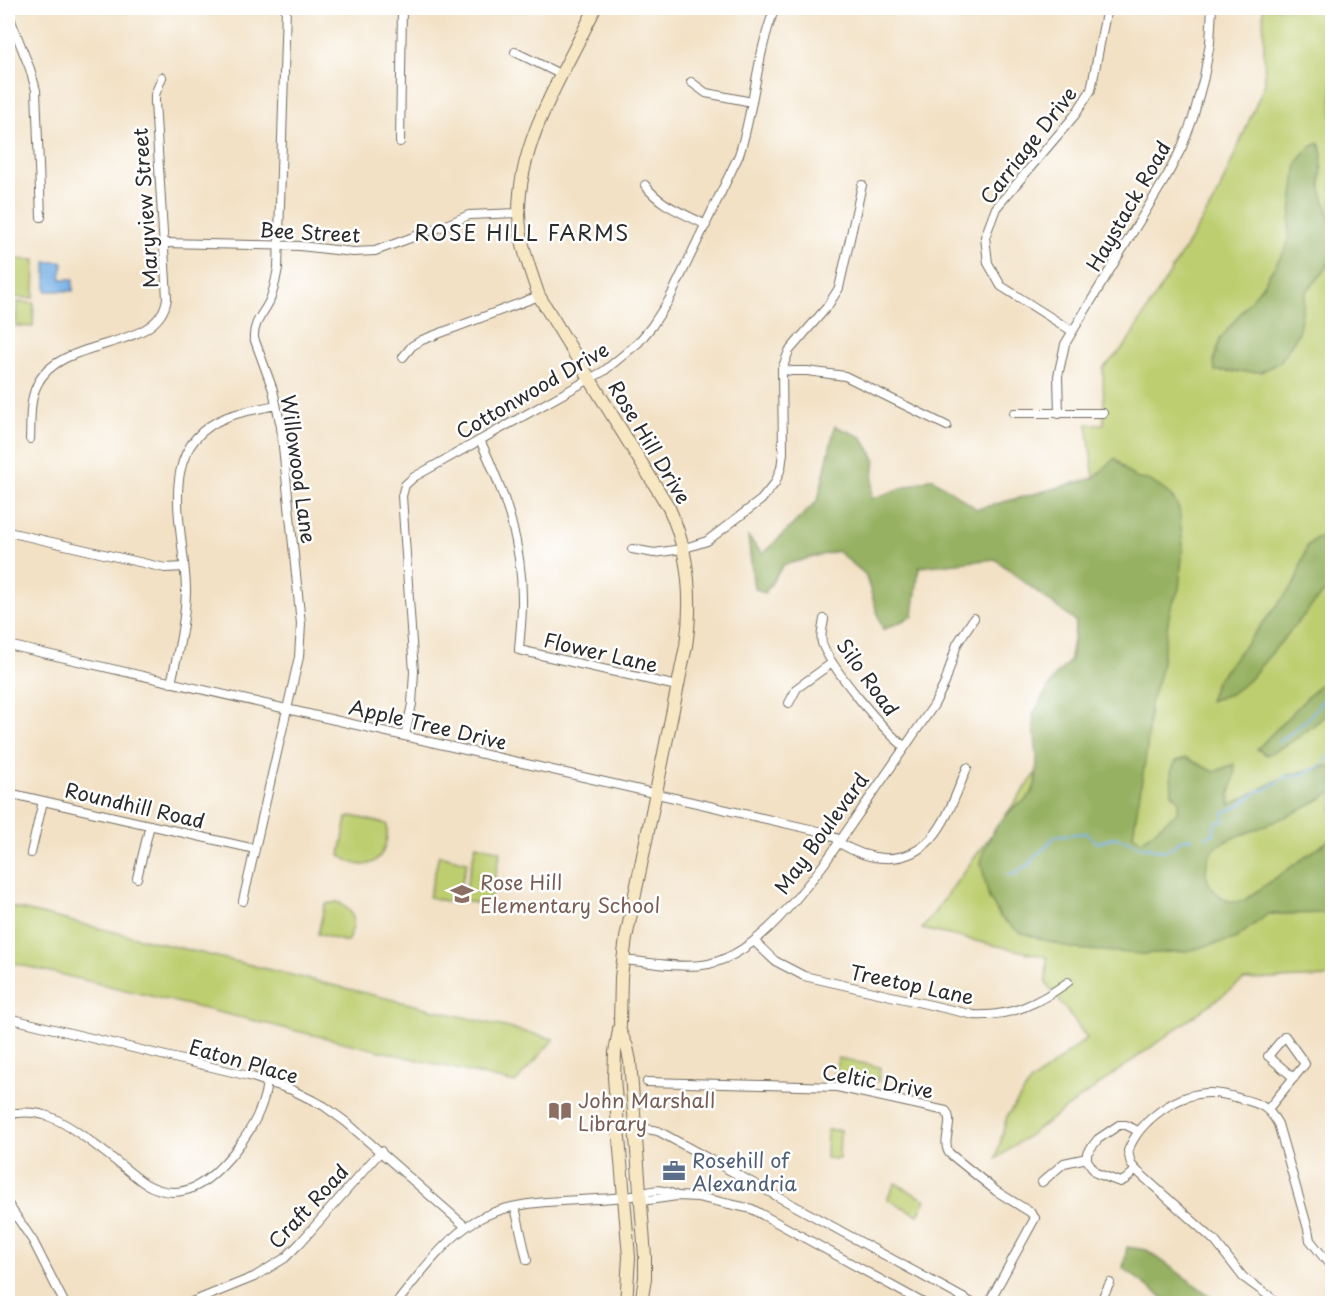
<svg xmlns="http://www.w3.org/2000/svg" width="1340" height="1311" viewBox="0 0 1340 1311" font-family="'Playpen Sans',sans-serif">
<rect width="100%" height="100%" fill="#fff"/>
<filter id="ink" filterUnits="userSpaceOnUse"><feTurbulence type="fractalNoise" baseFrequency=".0167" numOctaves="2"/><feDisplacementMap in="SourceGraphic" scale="12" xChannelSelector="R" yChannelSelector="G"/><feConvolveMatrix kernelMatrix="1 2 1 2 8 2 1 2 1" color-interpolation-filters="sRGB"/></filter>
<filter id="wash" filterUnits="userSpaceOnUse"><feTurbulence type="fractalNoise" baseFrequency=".008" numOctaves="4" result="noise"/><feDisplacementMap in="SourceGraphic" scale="24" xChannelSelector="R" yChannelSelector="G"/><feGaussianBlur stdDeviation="1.35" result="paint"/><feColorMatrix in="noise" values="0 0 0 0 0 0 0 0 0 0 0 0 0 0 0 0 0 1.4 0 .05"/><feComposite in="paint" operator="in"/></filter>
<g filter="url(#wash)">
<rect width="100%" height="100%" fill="#f2e1c5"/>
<g fill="#bdce70" stroke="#747c4e" stroke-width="1.5">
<polygon points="1263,8 1332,8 1332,860 1269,914 1332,913 1332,977 1244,980 996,1159 1007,1116 1030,1083 1087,1038 1046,983 1047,957 922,929 1054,749 1076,622 1094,478 1087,424 1104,424 1103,368 1125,346 1217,196 1265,83"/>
<polygon points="8,259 35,260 34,298 8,297"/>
<polygon points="17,302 34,303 33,327 16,326"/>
<path d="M 352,816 L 387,824 C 390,856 369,879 340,855 L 347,818 Z"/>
<polygon points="476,845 501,851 488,906 463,900"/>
<polygon points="439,855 467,862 456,904 429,897"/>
<path d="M 338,902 C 358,913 356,924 347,942 L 318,934 L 325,904 Z"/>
<polygon points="8,906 554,1039 515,1083 8,962"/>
<polygon points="838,1058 880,1067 878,1081 835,1073"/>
<polygon points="827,1130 840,1130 839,1159 826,1158"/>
<polygon points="895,1183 926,1200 918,1215 887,1199"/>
</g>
<g fill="#96b162" stroke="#606e46" stroke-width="1.5">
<polygon points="1319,143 1322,152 1321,189 1332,224 1332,258 1322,274 1306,292 1298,334 1280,362 1261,372 1215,371 1214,360 1220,339 1262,286 1287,247 1297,163 1310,147"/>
<path d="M 835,426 L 862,437 L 875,459 L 871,499 L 932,478 L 977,509 L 1094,478 L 1115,458 L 1129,473 L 1138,479 L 1149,480 L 1167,492 L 1174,500 L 1179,509 L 1183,546 L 1179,589 L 1170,610 L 1160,673 L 1150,704 L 1147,749 L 1133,835 L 1142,841 L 1177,812 L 1179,801 L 1172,793 L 1171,771 L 1176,761 L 1187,758 L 1214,772 L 1234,764 C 1238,782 1227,787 1230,805 L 1288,775 L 1332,765 L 1332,792 C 1308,808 1279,820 1252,831 C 1242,835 1226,839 1218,846 C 1202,859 1202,881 1218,894 C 1226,902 1233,903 1243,901 L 1332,838 L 1332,913 L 1268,914 L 1235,939 L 1186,951 L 1142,954 L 1074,949 L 1019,932 L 1001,918 L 989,898 L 981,863 L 983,852 L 993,832 L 999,823 L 1015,806 L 1025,801 L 1032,792 L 1036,782 L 1037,758 L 1033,714 L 1055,676 L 1071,660 L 1076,622 L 995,559 L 919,567 L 913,616 L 883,630 L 865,574 L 837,551 L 783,565 L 765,593 L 754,588 L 748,537 L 763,554 L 818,500 Z"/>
<polygon points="1332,534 1332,587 1320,596 1248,681 1230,694 1209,701 1216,681 1295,583 1307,546 1316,538"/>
<path d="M 1332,672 L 1332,710 C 1309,730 1295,742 1267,755 L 1257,749 Z"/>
<polygon points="1127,1247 1147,1250 1220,1303 1170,1303 1123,1268"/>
</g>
<polygon fill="#74afe5" stroke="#506d88" stroke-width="1.5" points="46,262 63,262 61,279 73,279 73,291 46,291"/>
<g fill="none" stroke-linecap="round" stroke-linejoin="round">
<g stroke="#74afe5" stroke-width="2">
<polyline points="1278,743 1308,719 1328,693 1332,692"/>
<path d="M 1206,837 L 1214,834 L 1214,827 L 1216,822 L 1223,822 L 1225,819 L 1223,814 L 1225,811 C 1239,809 1248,799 1259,790 L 1265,790 L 1285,777 L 1297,776 L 1317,768 L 1324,764 L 1332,752"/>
<path d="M 1007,875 L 1016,874 L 1020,869 L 1029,865 L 1035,856 L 1045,848 L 1055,836 L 1086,833 L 1098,843 L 1114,837 L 1134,843 L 1143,848 L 1149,847 C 1162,853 1171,852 1180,840 L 1193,838"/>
</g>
</g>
</g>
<g filter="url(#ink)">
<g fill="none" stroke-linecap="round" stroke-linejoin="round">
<g stroke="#716b61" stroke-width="10">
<g id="street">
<polyline points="817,8 834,8"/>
<polyline points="8,13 30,69 36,90 41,217"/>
<polyline points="515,52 562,75"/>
<polyline points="691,82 706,93 752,102"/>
<polyline points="400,142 402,8"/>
<path d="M 645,185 C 660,206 684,213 706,225"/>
<polyline points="164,243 300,246 353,252 375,251 446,225 469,215 519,213"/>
<polyline points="1072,331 1001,286 988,263 985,237 996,208 1075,115 1091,90 1107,8"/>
<polyline points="403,357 412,346 422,340 539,296"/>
<polyline points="782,369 791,371 807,371 845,376 947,426"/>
<polyline points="1014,413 1103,413"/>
<polyline points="1059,414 1058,376 1065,344 1168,174 1182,147 1193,118 1204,77 1210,43 1212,8"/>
<path d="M 30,439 C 31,422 29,401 37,385 C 60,334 160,354 167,298 L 155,102 L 155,95 L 162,77"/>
<path d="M 480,440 C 505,493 523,545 522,604 C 522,619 520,635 519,650 L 677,686"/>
<polyline points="8,532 165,568 184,567"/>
<polyline points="632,549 654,553 682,549 707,541 761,500 775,483 781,468 783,453 782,369 789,351 827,307 839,288 862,185"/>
<path d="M 824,619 C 823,627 820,635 822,643 C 830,667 883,730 904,746"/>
<polyline points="8,645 823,832 840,840"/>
<path d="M 171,683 C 178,653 185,623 186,592 C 186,532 151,447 227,417 C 243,411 260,409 276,405"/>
<polyline points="789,703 797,688 832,663"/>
<path d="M 405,736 L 412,704 L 414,672 L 402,496 L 405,485 L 414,477 L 604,371 L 638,343 L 652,326 L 669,300 L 739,155 C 755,107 756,55 775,8"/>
<polyline points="8,793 255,849"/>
<path d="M 838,842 C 868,861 904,867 931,839 C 948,820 957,791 967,768"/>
<polyline points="31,853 43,801"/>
<polyline points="137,878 150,825"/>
<path d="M 243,901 L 299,657 L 301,624 L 281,427 L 273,390 L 254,338 C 253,323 263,314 269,302 C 274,291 276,279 278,268 L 286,8"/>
<path d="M 755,942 L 775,961 L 804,976 L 974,1015 C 1011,1017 1039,1003 1068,982"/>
<path d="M 623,960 C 648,962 676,968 702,965 C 752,959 795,901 824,864 L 934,705 L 945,683 L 957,644 L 974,618"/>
<polyline points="8,1018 249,1076 292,1090 324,1106 346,1122 466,1227"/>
<path d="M 647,1082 L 837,1087 L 946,1111 C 955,1123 941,1140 949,1153 L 996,1191 L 1030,1212 L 1035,1218 L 988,1304"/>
<polyline points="1268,1109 1305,1064 1285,1036 1268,1056 1294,1078"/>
<path d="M 8,1114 C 20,1112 32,1111 44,1115 C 72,1122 119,1165 144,1183 C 183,1206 210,1181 234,1152 C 251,1131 264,1109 267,1082"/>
<polyline points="635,1127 658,1131 974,1304"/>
<path d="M 1138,1131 L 1126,1125 L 1119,1125 L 1098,1139 L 1087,1153 L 1087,1160 L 1096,1173 L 1120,1182 L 1126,1179 L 1136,1170 L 1131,1164 L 1128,1151 C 1139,1121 1177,1093 1210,1093 C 1220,1093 1232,1096 1242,1099 C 1260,1104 1268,1106 1278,1124 L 1308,1229 L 1310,1240 L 1332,1268"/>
<polyline points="1136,1170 1215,1241 1243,1277 1280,1304"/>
<polyline points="1042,1182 1064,1163 1087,1158"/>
<polyline points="639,1195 649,1200 677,1196 698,1197 752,1209 925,1304"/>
<polyline points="8,1204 33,1241 65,1304"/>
<polyline points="515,1207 527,1260"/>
<polyline points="187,1304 254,1277 285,1258 300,1243 381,1151"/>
<path d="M 396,1304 C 417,1277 446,1238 475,1221 C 519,1195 584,1203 633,1196 C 652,1191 658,1186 677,1196"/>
<polyline points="1099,1304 1110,1283"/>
</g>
</g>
<g stroke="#716b61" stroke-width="14">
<g id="secondary">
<path d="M 595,8 C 565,72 519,138 519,212 C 519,241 530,270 539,296 L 669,508 C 689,552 693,598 686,646 L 626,938 L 621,977 L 620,1025 L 615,1052 L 614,1078 L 629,1257 L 626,1304"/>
<polyline points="619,1029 627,1047 630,1061 645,1256 645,1278 641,1304"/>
</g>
</g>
<use href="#street" stroke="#fff" stroke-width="8"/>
<use href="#secondary" stroke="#f8e7c3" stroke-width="12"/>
</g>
</g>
<defs>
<g id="school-bare" transform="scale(1.8)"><path d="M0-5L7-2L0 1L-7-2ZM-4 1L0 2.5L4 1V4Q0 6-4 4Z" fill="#8d6e63" stroke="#fff" stroke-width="2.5" paint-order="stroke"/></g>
<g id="library-bare" transform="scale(1.8)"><path d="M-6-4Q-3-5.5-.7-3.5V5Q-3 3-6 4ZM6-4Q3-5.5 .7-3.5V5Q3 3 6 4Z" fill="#8d6e63" stroke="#fff" stroke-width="2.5" paint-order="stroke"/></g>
<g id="office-bare" transform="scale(1.8)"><path d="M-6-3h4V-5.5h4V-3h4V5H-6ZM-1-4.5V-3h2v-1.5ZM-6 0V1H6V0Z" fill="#5c6f8a" stroke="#fff" stroke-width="2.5" paint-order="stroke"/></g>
</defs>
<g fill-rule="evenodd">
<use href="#school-bare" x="462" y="894"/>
<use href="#library-bare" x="560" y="1111"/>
<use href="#office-bare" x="674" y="1171"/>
</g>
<g text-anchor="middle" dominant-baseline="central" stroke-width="5" stroke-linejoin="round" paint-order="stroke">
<g font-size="20" fill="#2b2b2b" stroke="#fff">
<text transform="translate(1028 145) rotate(-52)">Carriage Drive</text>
<text transform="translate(1128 206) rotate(-60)">Haystack Road</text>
<text transform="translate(145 208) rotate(-94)">Maryview Street</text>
<text transform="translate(310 232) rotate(3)">Bee Street</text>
<text transform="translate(532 390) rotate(-30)">Cottonwood Drive</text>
<text transform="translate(650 442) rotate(59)">Rose Hill Drive</text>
<text transform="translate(299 469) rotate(82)">Willowood Lane</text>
<text transform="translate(601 652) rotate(13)">Flower Lane</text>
<text transform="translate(868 677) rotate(54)">Silo Road</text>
<text transform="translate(428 724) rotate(13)">Apple Tree Drive</text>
<text transform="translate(135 805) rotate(13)">Roundhill Road</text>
<text transform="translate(821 833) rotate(-54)">May Boulevard</text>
<text transform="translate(912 984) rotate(12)">Treetop Lane</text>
<text transform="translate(244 1061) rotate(16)">Eaton Place</text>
<text transform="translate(878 1081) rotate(10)">Celtic Drive</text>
<text transform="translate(308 1206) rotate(-47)">Craft Road</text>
</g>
<g font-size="20" fill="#785e54" stroke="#fff" text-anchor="start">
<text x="480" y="882">Rose Hill<tspan x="480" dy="23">Elementary School</tspan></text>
<text x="578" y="1100">John Marshall<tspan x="578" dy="23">Library</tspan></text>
</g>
<g font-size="20" fill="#4e5e75" stroke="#fff" text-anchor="start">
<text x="692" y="1160">Rosehill of<tspan x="692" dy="23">Alexandria</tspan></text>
</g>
<g font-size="21" letter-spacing="1.5" fill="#2b2b2b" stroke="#fff">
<text x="522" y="232">ROSE HILL FARMS</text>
</g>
</g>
<rect width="1340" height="1311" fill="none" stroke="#fff" stroke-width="30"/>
</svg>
